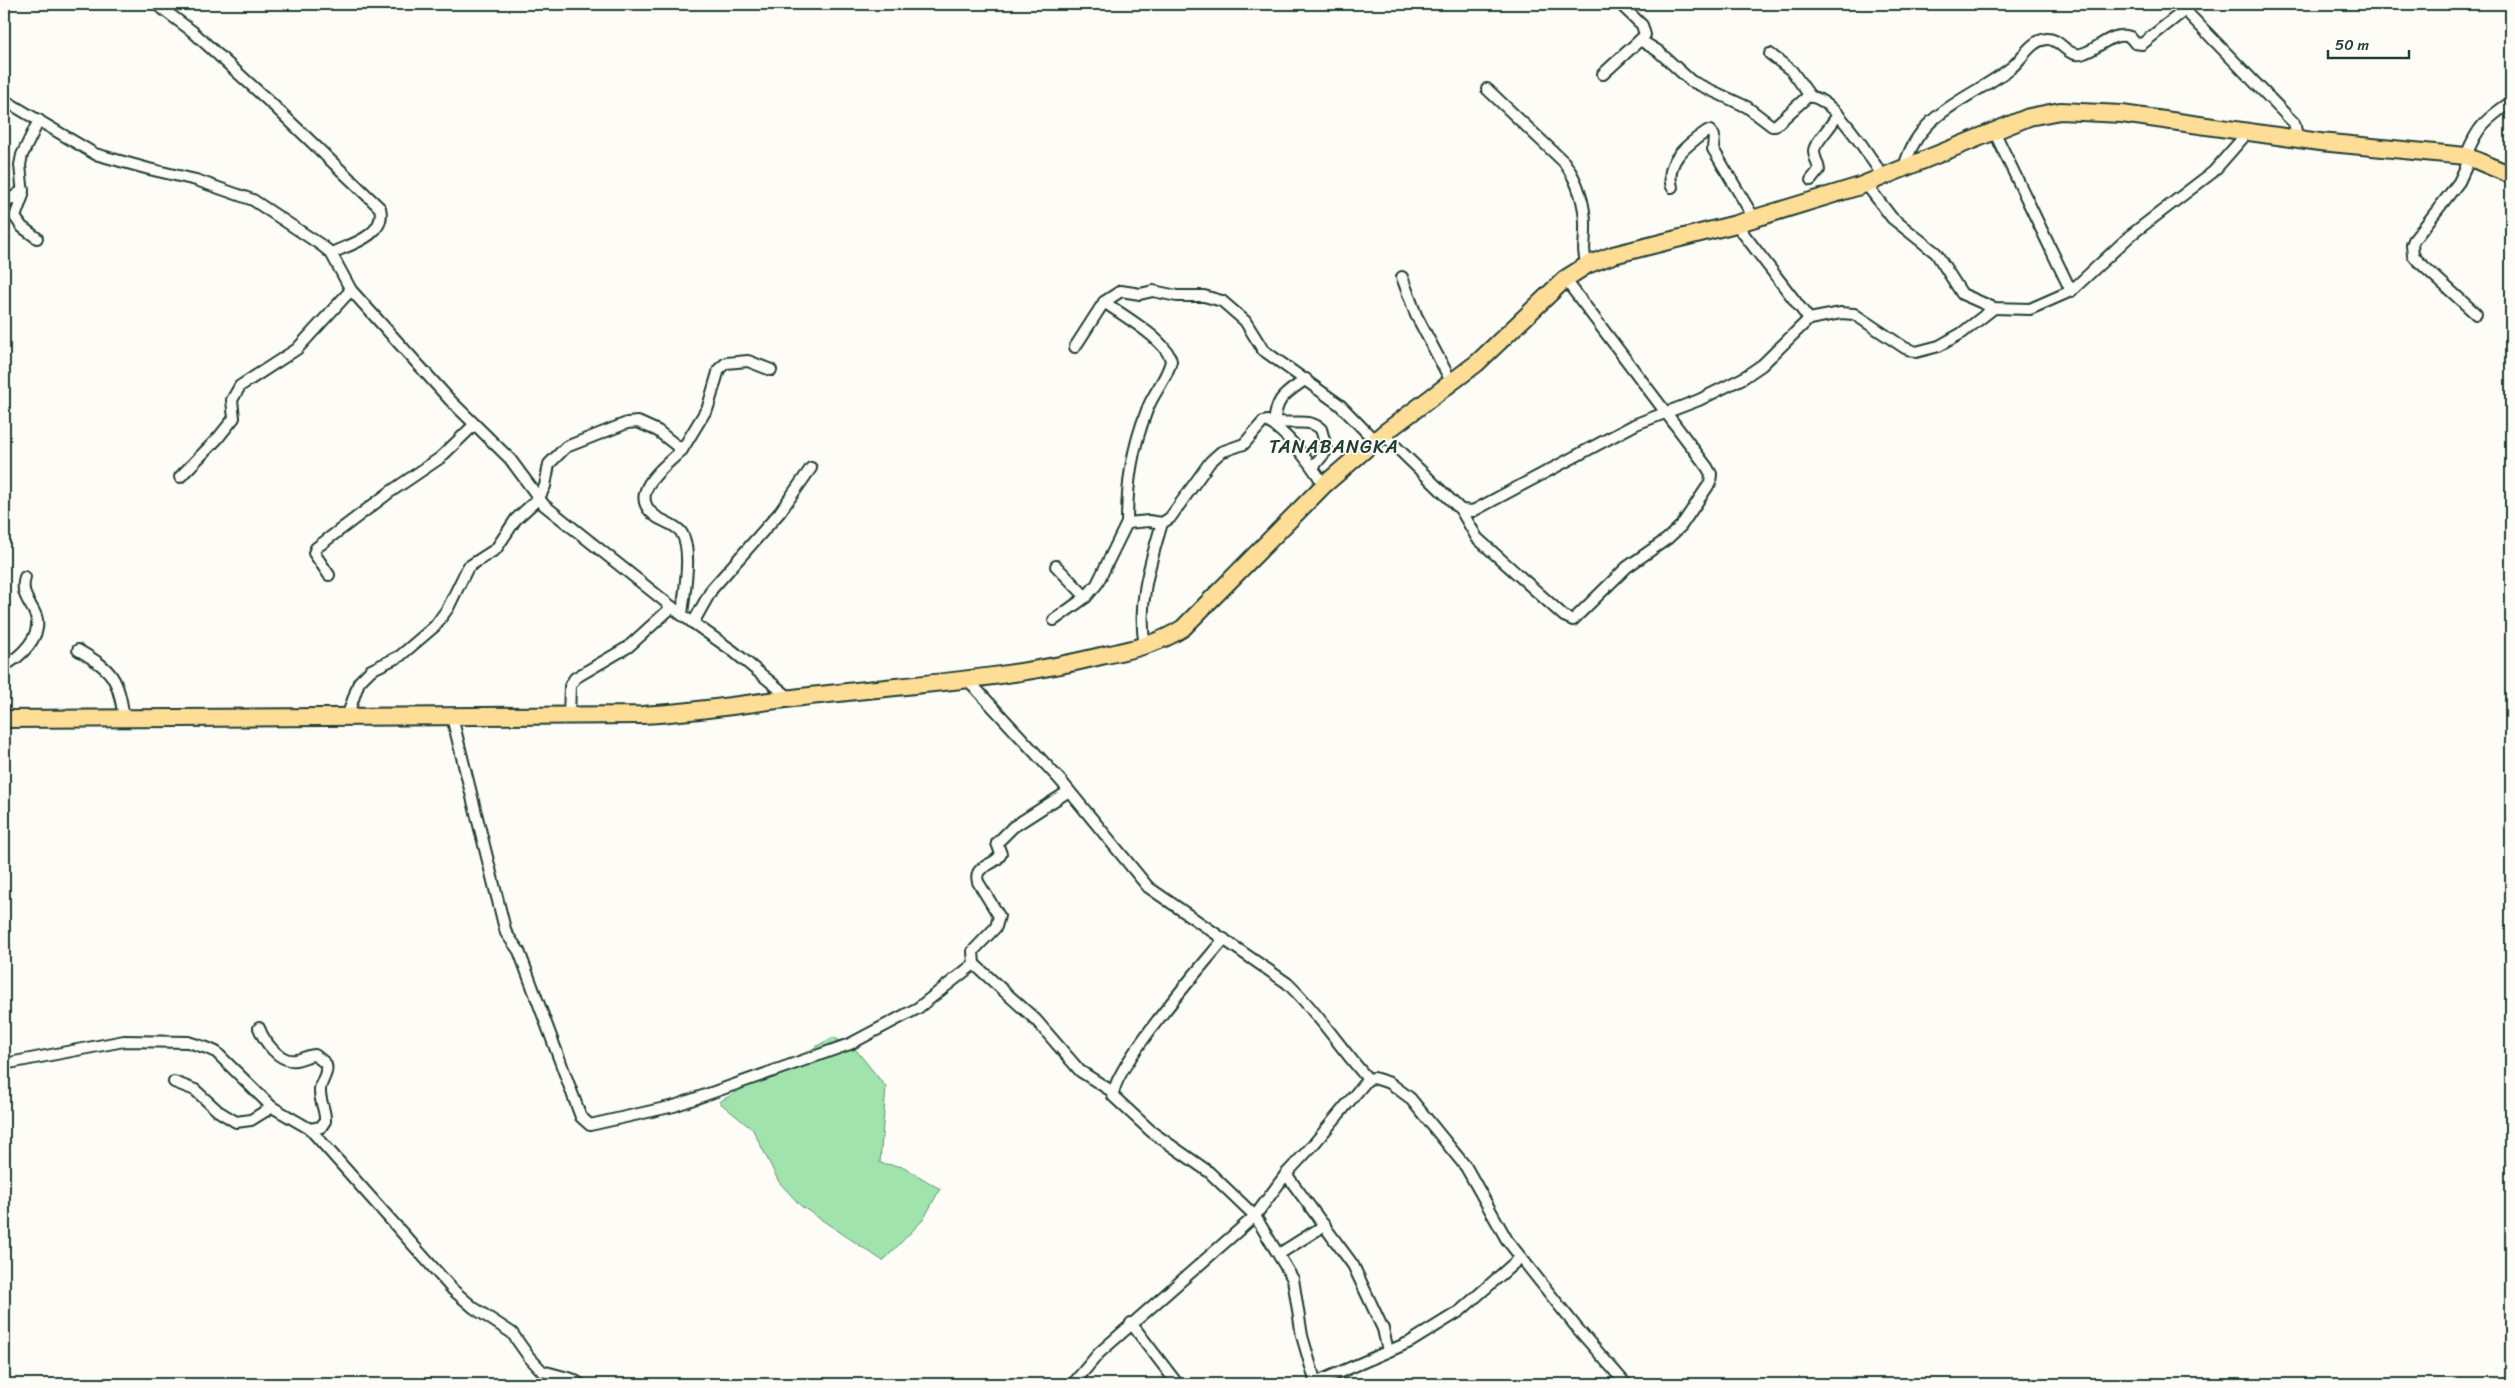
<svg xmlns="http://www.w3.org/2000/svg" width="2515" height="1388" viewBox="0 0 2515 1388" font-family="Sriracha,sans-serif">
<rect width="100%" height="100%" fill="#fdfcf7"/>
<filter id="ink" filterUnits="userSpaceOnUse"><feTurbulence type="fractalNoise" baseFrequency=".02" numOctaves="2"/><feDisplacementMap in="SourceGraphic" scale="10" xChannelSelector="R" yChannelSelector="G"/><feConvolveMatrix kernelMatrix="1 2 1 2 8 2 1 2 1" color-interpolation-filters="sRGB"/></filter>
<g filter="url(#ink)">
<polygon fill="#a0e3ad" stroke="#609070" points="833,1037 856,1050 886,1087 880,1163 904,1167 940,1189 923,1220 883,1261 801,1206 779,1182 753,1130 719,1102"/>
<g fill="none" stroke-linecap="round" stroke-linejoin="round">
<g stroke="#1f3d34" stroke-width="14">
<g id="street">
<path d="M 156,4 L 192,31 L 273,105 L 380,208 C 387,235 350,245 331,253"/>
<polyline points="1620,4 1642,25 1645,35 1640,40"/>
<polyline points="2179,4 2289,118 2294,123 2298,139"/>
<polyline points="1770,54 1792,71 1810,96"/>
<path d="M 1603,74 L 1640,40 L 1658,51 L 1691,81 L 1747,107 L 1772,126 L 1775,126 L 1807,97 C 1832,93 1870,158 1883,176"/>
<path d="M 1487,89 L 1564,162 C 1578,181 1586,206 1585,230 C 1585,245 1582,249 1587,265"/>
<polyline points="4,100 95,154 149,169 196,180 253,200 321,245 331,253 351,290 450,400 510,459 544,505 682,615 733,651 790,698"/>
<polyline points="1994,131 2071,291"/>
<path d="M 2466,156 C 2477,127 2486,119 2511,102"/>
<polyline points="2470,158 2459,182 2414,240 2412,245 2413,255 2418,261 2476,314"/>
<path d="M 1904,168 C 1919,110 1970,100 2012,67 C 2023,58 2031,40 2047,39 C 2060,38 2067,57 2081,54 C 2099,50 2110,31 2130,37 L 2135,43 L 2142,44 L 2185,10"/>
<path d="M 1811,180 L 1819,170 C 1818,163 1814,157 1814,151 C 1814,143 1833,125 1838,114"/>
<polyline points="1866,184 1892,218 1936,253 1962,294 1994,308 2030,309 2071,291 2132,234 2213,172 2249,131"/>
<path d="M 1672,187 C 1664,161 1688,144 1707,131 L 1710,131 L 1714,136 L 1713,149 L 1754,218"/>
<polyline points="4,204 23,190"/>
<polyline points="1736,224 1809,319 1841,313 1854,314 1905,348 1916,352 1939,346 1962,333 1994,308"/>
<polyline points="37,238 22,227 15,217 23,195 20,165 22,155 39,120"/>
<polyline points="1402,277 1416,315 1452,383"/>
<path d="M 1104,302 C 1122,315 1167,340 1171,361 C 1167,379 1153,393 1147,410 C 1132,449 1127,482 1127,523"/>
<polyline points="1075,347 1104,302 1121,291 1140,294 1153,291 1177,296 1204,296 1222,301 1245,321 1263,350 1340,405 1375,441"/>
<path d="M 1274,421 C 1291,426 1307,417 1321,429 L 1327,450 L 1313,467"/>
<path d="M 1274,425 C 1276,397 1284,395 1306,379"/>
<polyline points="1383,434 1461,510 1473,511 1636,424 1699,400 1743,378 1762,365 1809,319"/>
<polyline points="682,450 708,407 719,369 726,363 748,361 771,370"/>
<polyline points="180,477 218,438 234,418 232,400 240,386 297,349 351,290"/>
<polyline points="1461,510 1477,538 1564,616 1573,620 1627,567 1667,539 1681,526 1710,483 1711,474 1707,467 1565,279"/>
<polyline points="1056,566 1086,597"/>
<polyline points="329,575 314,553 316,548 390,492 440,458 474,425"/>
<path d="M 1054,620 L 1086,597 L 1097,584 L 1127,523 L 1149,521 L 1162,523 L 1170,518 L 1210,462 L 1221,452 L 1244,444 L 1263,422 L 1267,421 C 1290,435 1310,463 1324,485"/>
<polyline points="693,623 712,589 780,512 811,468"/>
<path d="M 1145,646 C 1137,603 1150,564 1162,523"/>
<path d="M 78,650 C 113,670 118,678 124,718"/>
<path d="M 4,665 C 20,658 43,636 36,616 C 30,601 20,595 25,577"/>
<path d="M 967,679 L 1061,781 L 1148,887 L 1287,983 C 1317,1011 1340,1048 1368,1079 L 1313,1145 L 1286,1174 L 1255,1216 L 1099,1353 L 1073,1384"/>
<path d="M 347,717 L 359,682 L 371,670 L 400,656 L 435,626 L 448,608 L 468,567 L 496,549 L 516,519 L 539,498 L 545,486 L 549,464 L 566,447 L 627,423 L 638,422 L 658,431 L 682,450 C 663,468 624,495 658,518 C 665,522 677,526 681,532 C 693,549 684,594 682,615"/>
<polyline points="452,717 506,933 519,951 581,1117 590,1125 674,1106 850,1044 918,1008 974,964 1036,1020 1080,1071 1113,1092"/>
<polyline points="569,717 570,686 575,678 628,647 672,607"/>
<path d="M 1224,939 C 1202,966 1113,1067 1113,1096 L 1152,1132 L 1209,1172 L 1255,1216 L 1293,1279 L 1302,1336 L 1316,1384"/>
<path d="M 974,964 L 973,951 L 996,927 L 999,916 L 978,882 C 973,864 995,867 1001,854 L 997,843 L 1013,827 L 1069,791"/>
<path d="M 259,1028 C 264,1041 279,1063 296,1060 C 303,1059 308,1055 315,1055 L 325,1063 C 330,1072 321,1080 320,1089 C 319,1101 326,1110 325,1121 L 321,1127 L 310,1129"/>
<polyline points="4,1064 124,1041 188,1042 207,1048 216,1052 272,1107 310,1129 453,1290 474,1308 512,1333 529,1357 542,1371 572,1379 580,1384"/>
<polyline points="1368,1079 1374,1078 1390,1083 1410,1098 1466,1167 1507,1240 1577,1328 1626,1384"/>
<polyline points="174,1082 195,1090 218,1111 236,1122 251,1120 272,1107"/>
<polyline points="1286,1174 1353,1265 1383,1329 1388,1351"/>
<polyline points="1279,1254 1325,1225"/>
<polyline points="1131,1323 1176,1382"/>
<polyline points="1315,1383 1410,1342 1460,1311 1520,1258"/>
</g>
</g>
<g stroke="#1f3d34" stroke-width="20">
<path id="primary" d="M 4,719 L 642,715 C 702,712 760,701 820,695 C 914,684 1009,679 1101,656 C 1130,650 1159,644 1183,628 L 1324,485 L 1383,434 L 1477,363 L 1565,279 L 1587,265 L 1613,255 L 1736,224 L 1860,186 L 2029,117 L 2060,111 L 2122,114 L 2320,142 L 2466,156 L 2511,175"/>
</g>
<use href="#street" stroke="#fdfcf7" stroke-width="10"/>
<use href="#primary" stroke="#fedd96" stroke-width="16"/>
</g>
</g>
<g text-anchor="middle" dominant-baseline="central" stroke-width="4" stroke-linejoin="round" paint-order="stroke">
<g font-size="19" letter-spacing="1" fill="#1f3d34" stroke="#fdfcf7">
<text x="1334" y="446">TANABANGKA</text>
</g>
</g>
<rect width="2515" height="1388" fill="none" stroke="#fdfcf7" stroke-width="20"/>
<rect x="10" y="10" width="2495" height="1368" fill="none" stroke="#1f3d34" stroke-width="2" filter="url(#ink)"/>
<path d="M2328 50v8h81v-8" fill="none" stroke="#1f3d34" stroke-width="2.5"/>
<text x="2335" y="50" font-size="15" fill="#1f3d34" stroke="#fdfcf7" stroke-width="4" paint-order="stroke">50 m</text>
</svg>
